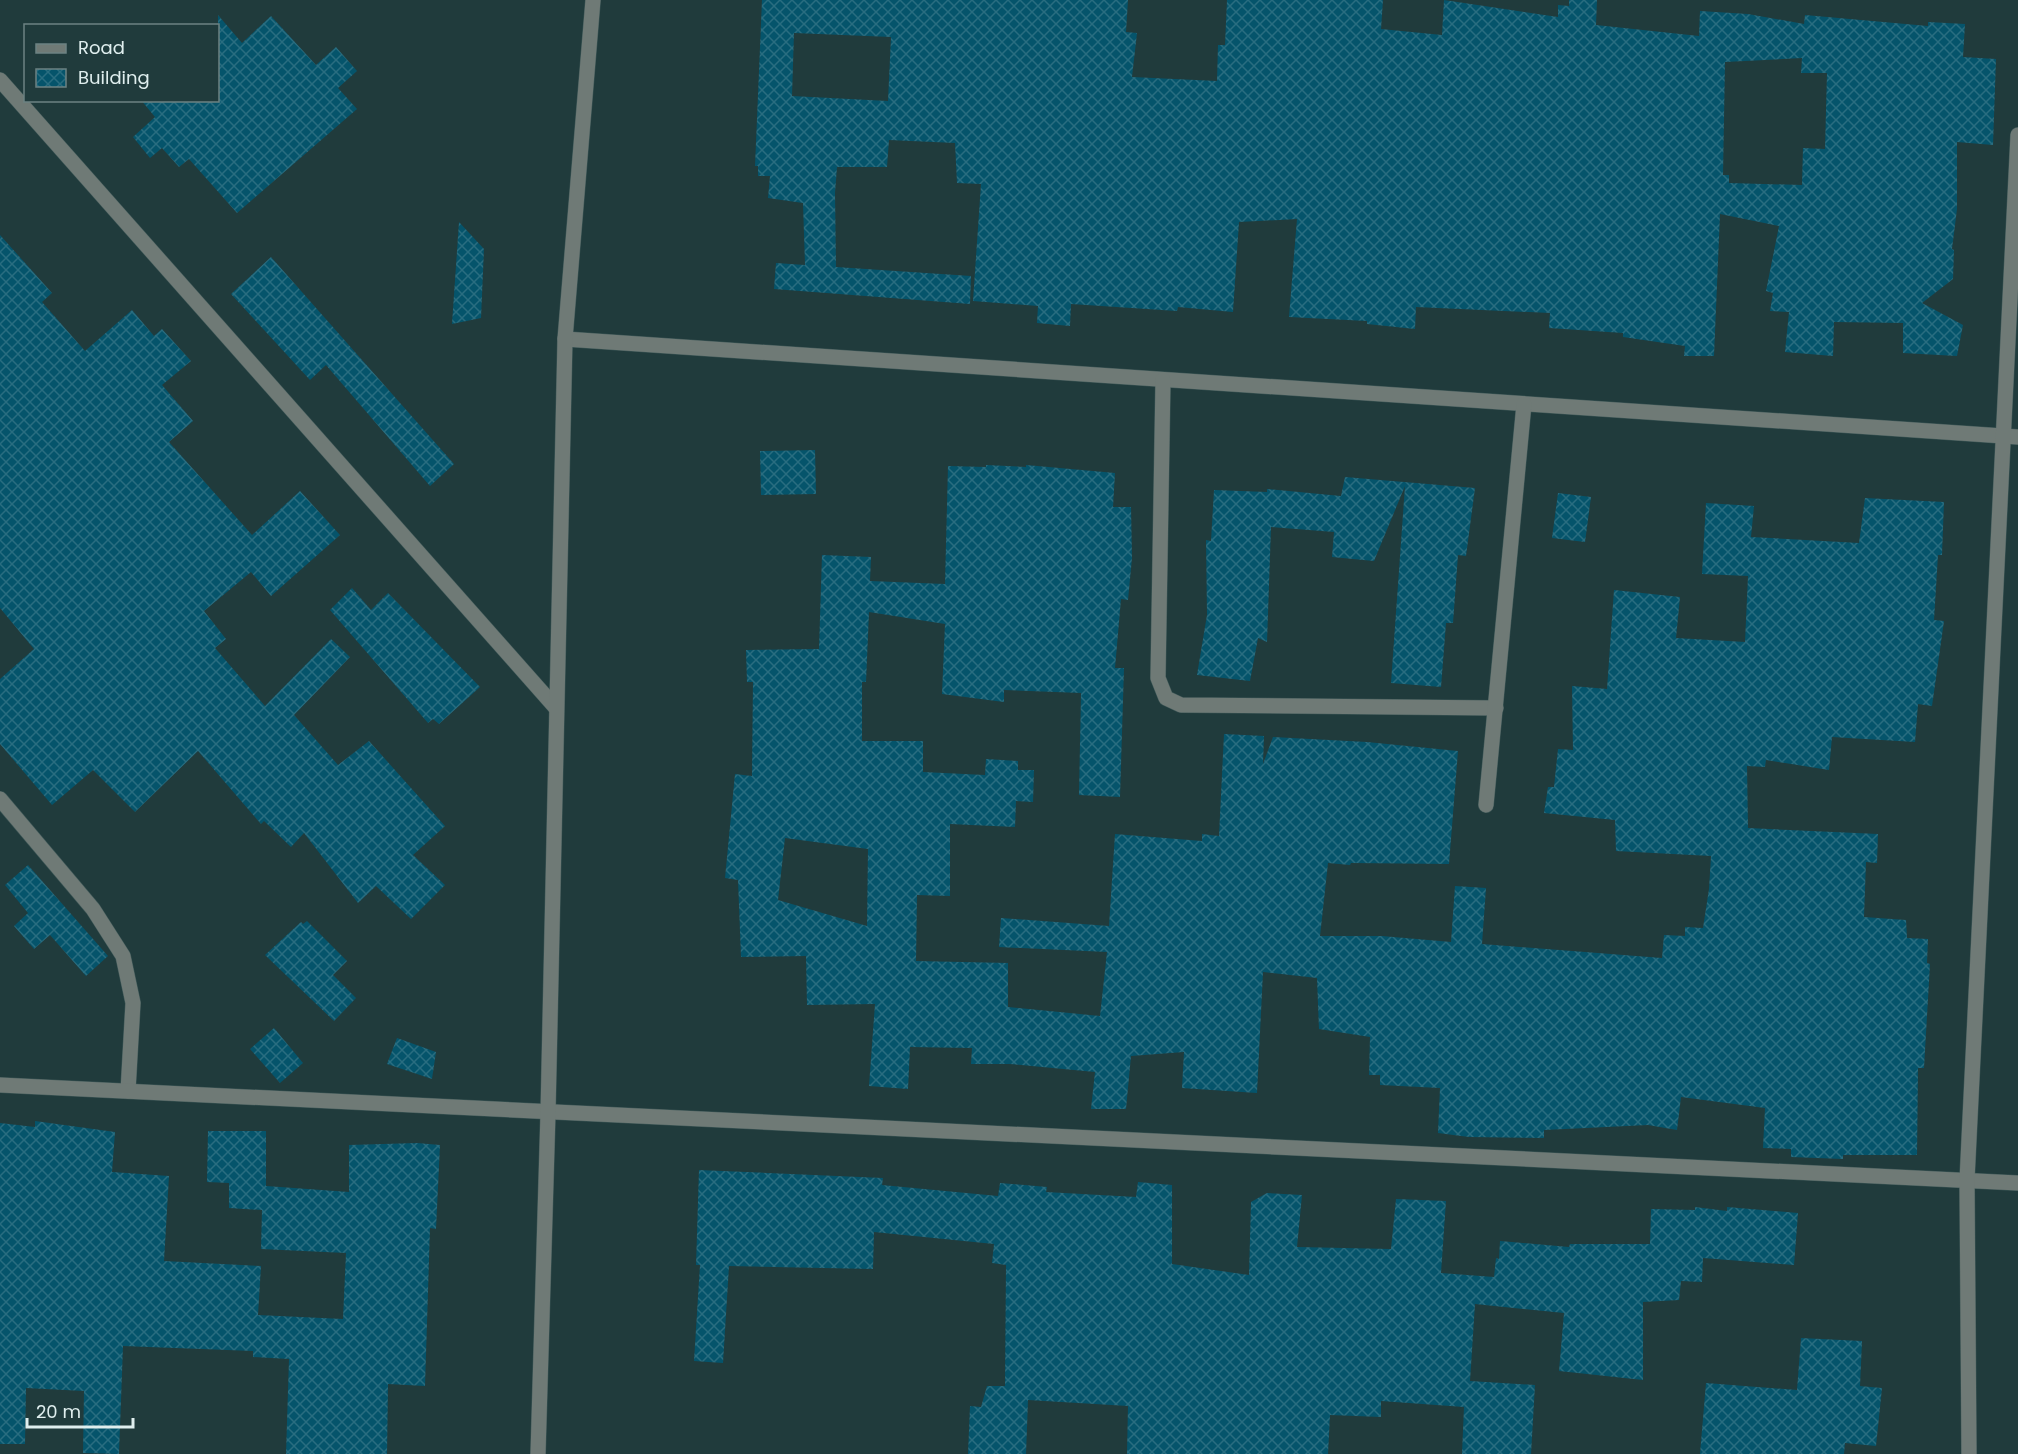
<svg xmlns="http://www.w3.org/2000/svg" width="2018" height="1454" viewBox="0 0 2018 1454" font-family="Poppins,sans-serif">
<defs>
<pattern id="building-cross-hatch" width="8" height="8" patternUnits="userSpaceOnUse" patternTransform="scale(1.5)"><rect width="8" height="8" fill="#05546b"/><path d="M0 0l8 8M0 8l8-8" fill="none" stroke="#296d80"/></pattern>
</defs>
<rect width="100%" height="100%" fill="#203b3c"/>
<g fill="url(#building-cross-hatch)" fill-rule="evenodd">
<path d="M 762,0 L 1128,0 L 1126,32 L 1137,33 L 1132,77 L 1217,81 L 1218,45 L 1225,45 L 1227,0 L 1383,0 L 1381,29 L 1442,35 L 1444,0 L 1558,17 L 1558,5 L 1569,6 L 1569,0 L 1597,0 L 1596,25 L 1699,36 L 1700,11 L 1748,14 L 1804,24 L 1805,15 L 1928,26 L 1928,22 L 1965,24 L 1963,57 L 1996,59 L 1993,145 L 1957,142 L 1957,209 L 1952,249 L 1954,250 L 1953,279 L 1922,303 L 1963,325 L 1957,356 L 1903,353 L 1903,323 L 1834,322 L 1833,356 L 1785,352 L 1789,312 L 1770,311 L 1773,293 L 1766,291 L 1779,226 L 1720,214 L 1714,356 L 1684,356 L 1685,346 L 1623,337 L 1623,333 L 1549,328 L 1550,313 L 1416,307 L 1415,329 L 1367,324 L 1367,321 L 1289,317 L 1297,219 L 1239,222 L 1233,312 L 1178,307 L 1177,311 L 1071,304 L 1070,326 L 1037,323 L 1038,306 L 973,301 L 981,184 L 957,183 L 955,143 L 889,140 L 887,167 L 837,167 L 835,193 L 836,267 L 971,276 L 970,304 L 774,289 L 776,263 L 805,265 L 803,203 L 768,198 L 770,176 L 758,176 L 758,166 L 755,166 ZM 794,33 L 891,37 L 888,101 L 792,96 ZM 1802,58 L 1801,73 L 1827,73 L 1825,149 L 1803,148 L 1802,185 L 1729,183 L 1729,175 L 1723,175 L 1725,62 Z"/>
<polygon points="218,15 242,43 271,16 316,65 336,47 357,71 338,88 357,109 237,213 189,159 179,167 162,148 150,158 133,137 155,117 141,100 218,100"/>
<polygon points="459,222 484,249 481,318 452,324"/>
<polygon points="0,235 52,293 42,302 85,351 132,310 154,336 162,329 191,361 162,385 193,421 169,442 252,535 300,491 340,535 271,596 251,572 204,611 226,639 215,648 265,706 331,639 350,657 294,715 338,765 369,741 445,826 413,855 445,885 411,919 376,886 358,903 304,833 291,847 264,821 261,824 198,751 135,812 93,770 52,805 0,744 0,679 34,649 0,608"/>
<polygon points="271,257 454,464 430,486 326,365 310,380 231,294"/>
<polygon points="815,450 816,494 761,495 760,451"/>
<path d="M 986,465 L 1026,467 L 1026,465 L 1115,473 L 1113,507 L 1131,507 L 1132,558 L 1128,600 L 1121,599 L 1115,668 L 1124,668 L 1120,797 L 1079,795 L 1081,693 L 1004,690 L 1004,702 L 942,694 L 945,624 L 869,612 L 866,682 L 862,682 L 862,741 L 923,741 L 923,772 L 985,775 L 986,759 L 1018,761 L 1018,770 L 1034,770 L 1033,802 L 1016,801 L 1015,827 L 950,824 L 950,896 L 917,895 L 916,961 L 1008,963 L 1008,1007 L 1100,1016 L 1107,952 L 999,947 L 1001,918 L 1109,926 L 1115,834 L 1202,841 L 1202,834 L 1219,836 L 1224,734 L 1264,736 L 1263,764 L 1273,737 L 1367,742 L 1458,751 L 1449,864 L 1351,863 L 1350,865 L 1328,863 L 1320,936 L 1382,936 L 1451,942 L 1455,886 L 1486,888 L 1482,944 L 1662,958 L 1664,935 L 1685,936 L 1685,927 L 1703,928 L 1709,889 L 1711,856 L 1616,851 L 1615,820 L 1544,813 L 1548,787 L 1554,787 L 1558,749 L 1573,750 L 1572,686 L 1607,689 L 1614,590 L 1680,597 L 1676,638 L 1745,642 L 1748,576 L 1702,574 L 1706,503 L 1754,506 L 1751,537 L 1859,543 L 1865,498 L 1944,502 L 1942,555 L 1938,555 L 1934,620 L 1944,621 L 1932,706 L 1918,704 L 1915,742 L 1832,737 L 1829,770 L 1766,760 L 1765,767 L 1747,766 L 1748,828 L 1878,834 L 1877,863 L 1866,862 L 1864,917 L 1906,920 L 1907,938 L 1928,939 L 1927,963 L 1930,964 L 1924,1068 L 1918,1068 L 1917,1155 L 1843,1155 L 1843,1159 L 1791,1157 L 1791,1149 L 1763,1148 L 1765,1108 L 1681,1097 L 1677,1130 L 1648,1125 L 1544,1130 L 1544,1138 L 1469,1137 L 1438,1133 L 1440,1088 L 1380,1085 L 1380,1075 L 1369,1075 L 1370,1037 L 1319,1029 L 1317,978 L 1263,972 L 1257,1093 L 1182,1088 L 1184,1052 L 1131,1056 L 1126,1109 L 1091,1109 L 1095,1072 L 1010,1064 L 971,1064 L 972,1048 L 910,1047 L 908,1089 L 869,1086 L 875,1004 L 807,1005 L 806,956 L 741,957 L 738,880 L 725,878 L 735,774 L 752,776 L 753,682 L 747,682 L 746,650 L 819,649 L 822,555 L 871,557 L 870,581 L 945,584 L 948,466 L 986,467 ZM 785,838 L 868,849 L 867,926 L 778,900 Z"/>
<polygon points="1345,477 1475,488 1466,556 1458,555 1453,623 1446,623 1441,687 1391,683 1405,486 1374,561 1332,557 1334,532 1271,527 1267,642 1258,638 1250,681 1197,675 1207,615 1206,540 1211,541 1214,490 1267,492 1267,489 1341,496"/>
<polygon points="1558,493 1591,497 1585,542 1552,538"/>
<polygon points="352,588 371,610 388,593 480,687 439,724 433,719 428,723 330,610"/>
<polygon points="28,865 108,956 86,976 50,935 34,949 14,926 28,913 5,885"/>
<polygon points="307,921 347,961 333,975 356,998 334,1021 265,955 301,922 303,924"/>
<polygon points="274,1028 303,1063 280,1083 250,1049"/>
<polygon points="397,1038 436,1052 432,1079 387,1064"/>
<polygon points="35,1121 115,1132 112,1172 169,1176 164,1261 261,1266 258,1315 343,1319 346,1253 261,1249 262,1210 229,1208 229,1183 207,1182 208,1131 266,1131 266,1186 349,1192 349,1145 417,1143 440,1145 436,1229 430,1228 425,1386 388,1384 387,1454 286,1454 289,1359 253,1357 253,1351 123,1346 119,1454 83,1453 84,1391 26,1388 25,1444 0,1444 0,1123 35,1127"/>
<polygon points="699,1170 883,1178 882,1185 998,1196 1000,1183 1047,1187 1046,1192 1136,1197 1138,1182 1172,1185 1172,1264 1249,1275 1251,1202 1267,1193 1302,1195 1297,1247 1391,1249 1396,1199 1446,1201 1441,1273 1494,1277 1496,1258 1499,1259 1500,1241 1569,1247 1570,1244 1650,1244 1651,1209 1695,1210 1695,1207 1727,1211 1727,1207 1798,1213 1794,1265 1703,1258 1702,1282 1681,1281 1679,1300 1643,1302 1643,1380 1559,1371 1564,1313 1475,1304 1470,1381 1535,1385 1531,1454 1462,1454 1464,1407 1381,1401 1381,1417 1330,1415 1328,1454 1127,1454 1128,1406 1028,1400 1026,1454 968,1454 970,1406 981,1407 987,1386 1005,1386 1006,1265 992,1263 994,1244 874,1232 873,1269 729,1266 723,1363 694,1361 700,1265 696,1265"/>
<polygon points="1801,1338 1862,1341 1860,1386 1882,1388 1876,1446 1845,1443 1844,1454 1700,1454 1706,1383 1797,1390"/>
</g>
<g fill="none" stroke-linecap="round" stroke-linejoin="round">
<g stroke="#3f5858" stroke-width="16">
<g id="minor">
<polyline points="0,80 556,708"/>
<polyline points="565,339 2018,437"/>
<polyline points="1163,380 1158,678 1166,698 1181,705 1496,708"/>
<polyline points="0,799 93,909 123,956 133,1003 128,1091"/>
<polyline points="1486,805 1524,404"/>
<polyline points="0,1085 2018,1183"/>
<polyline points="538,1454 548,1113 565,339 593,0"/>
<polyline points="1969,1454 1967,1180 2018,135"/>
</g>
</g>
<use href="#minor" stroke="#6f7a76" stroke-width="15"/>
</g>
<rect x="24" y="24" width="195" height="78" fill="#203b3c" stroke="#6c8383" stroke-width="1.5"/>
<rect x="36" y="44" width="30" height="9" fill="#6f7a76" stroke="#6c8383" stroke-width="1.5"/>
<text x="78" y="54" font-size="18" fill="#dfeeee">Road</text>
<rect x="36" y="69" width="30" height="18" fill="url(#building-cross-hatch)" stroke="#6c8383" stroke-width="1.5"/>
<text x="78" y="84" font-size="18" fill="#dfeeee">Building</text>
<path d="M27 1418v9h106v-9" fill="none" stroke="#dfeeee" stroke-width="3"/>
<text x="36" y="1418" font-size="18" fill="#dfeeee" stroke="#203b3c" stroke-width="4.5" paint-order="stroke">20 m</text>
</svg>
